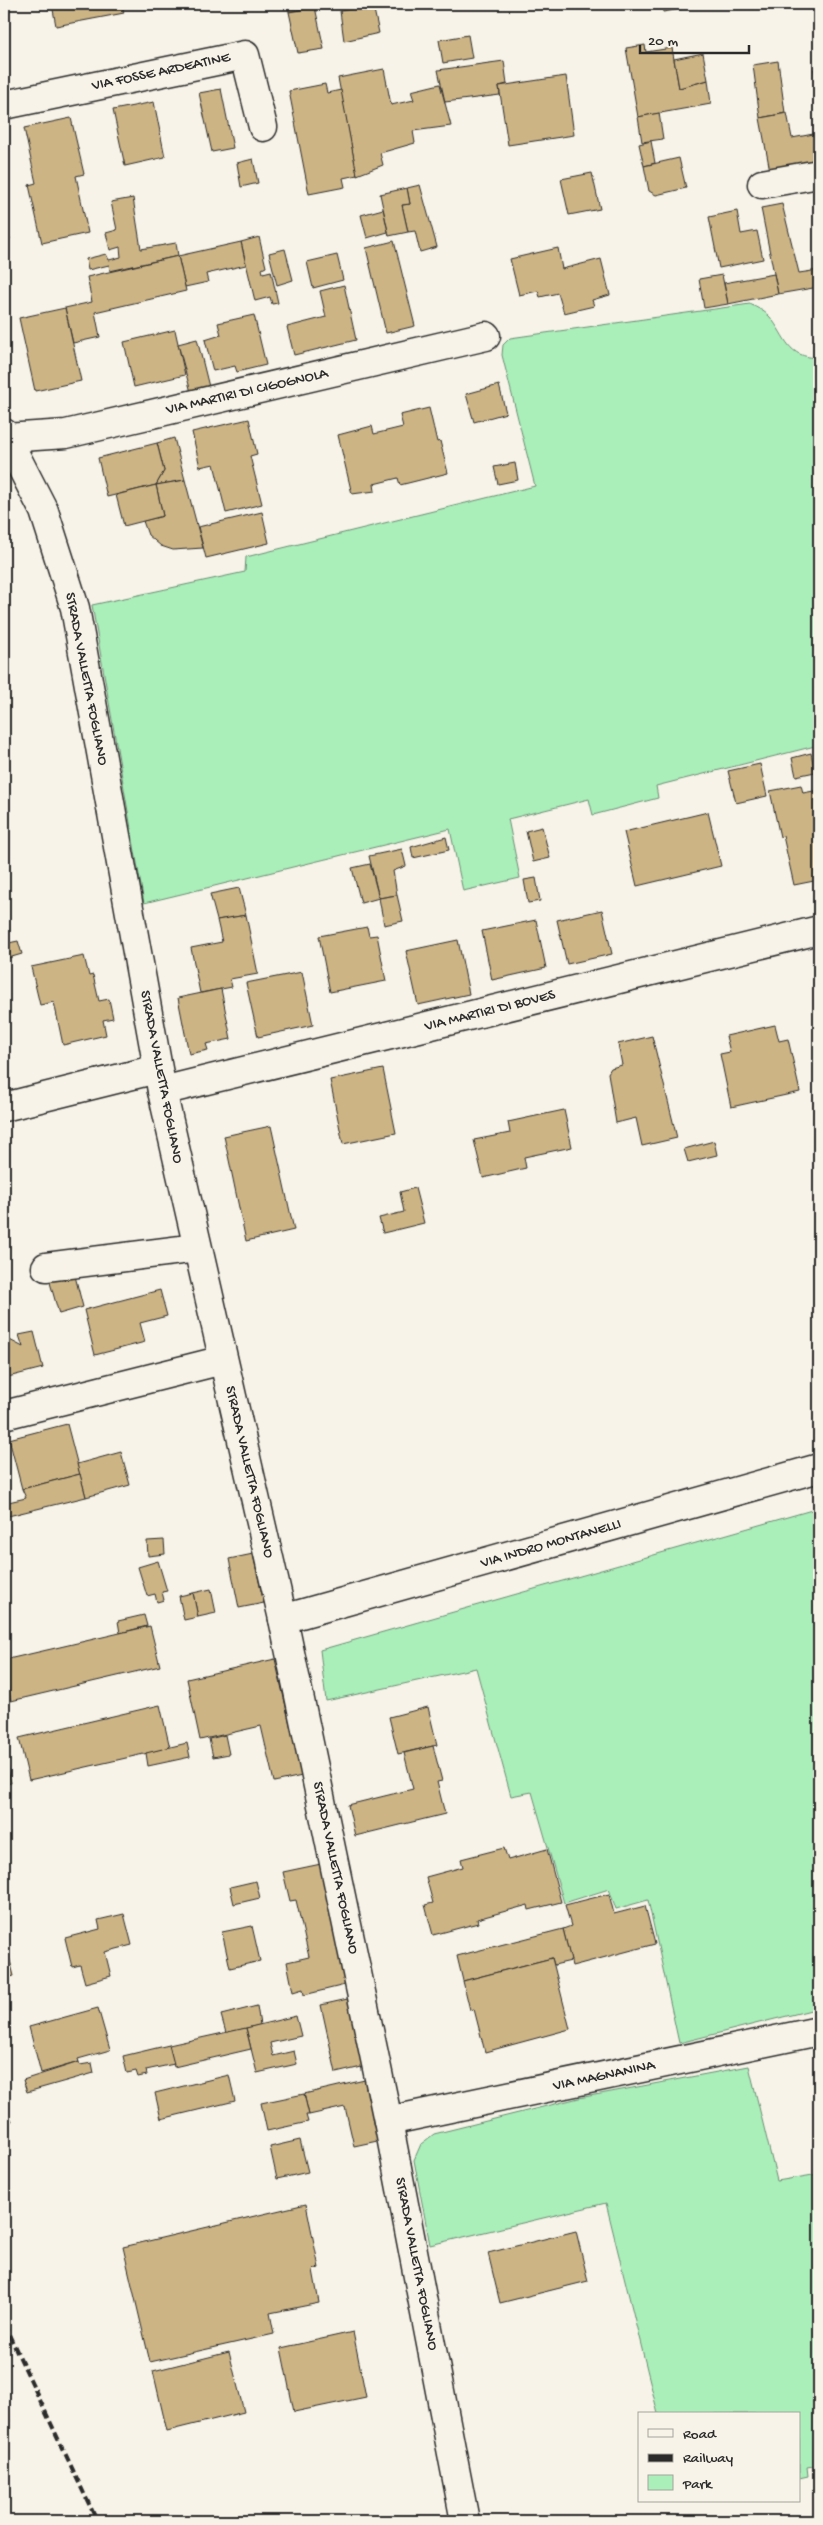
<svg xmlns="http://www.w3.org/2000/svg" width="823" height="2525" viewBox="0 0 823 2525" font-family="'Gochi Hand',sans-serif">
<rect width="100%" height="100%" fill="#f7f3e8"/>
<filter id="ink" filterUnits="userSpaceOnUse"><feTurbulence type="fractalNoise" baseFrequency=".02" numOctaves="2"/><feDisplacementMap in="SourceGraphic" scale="10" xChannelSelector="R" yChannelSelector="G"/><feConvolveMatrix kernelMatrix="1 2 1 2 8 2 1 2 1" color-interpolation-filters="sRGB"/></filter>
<g filter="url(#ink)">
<g fill="#aaefba" stroke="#6a8d72">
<path d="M 750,304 C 757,308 765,311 770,317 C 787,338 786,357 819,358 L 819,745 L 656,786 L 658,798 L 593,815 L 589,799 L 508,819 L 520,878 L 463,891 L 450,829 L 144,903 L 92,605 L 245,572 L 246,557 L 535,486 L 502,355 L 503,345 L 510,338 Z"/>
<polygon points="819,1508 819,2008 679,2043 648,1900 616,1909 609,1889 564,1903 532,1792 511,1796 476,1668 326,1701 320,1650"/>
<polygon points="749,2066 777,2181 819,2174 819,2465 807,2467 808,2476 799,2478 799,2414 658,2414 606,2203 430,2245 414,2160 421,2144 434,2134 579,2098"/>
</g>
<g fill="#cdb484" stroke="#2b2b2b">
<polygon points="52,4 122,4 124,13 56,26"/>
<polygon points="288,4 311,4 312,8 289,12"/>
<polygon points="661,4 711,4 663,12"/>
<polygon points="373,5 379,33 344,41 340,11"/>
<polygon points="315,7 324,49 298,53 289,12"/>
<polygon points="468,35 472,58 443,63 439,40"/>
<polygon points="645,45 646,52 672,48 679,88 708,80 711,104 638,117 626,48"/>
<polygon points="703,53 708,80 679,88 674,59"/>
<polygon points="504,61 507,84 499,86 500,95 445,102 438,70"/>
<polygon points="778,61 785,113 760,118 753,65"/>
<polygon points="818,68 819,99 817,99 814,69"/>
<polygon points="384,69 391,105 414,100 411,91 440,84 451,126 413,131 415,143 380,153 383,165 357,175 338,78"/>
<polygon points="566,76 574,135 508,145 499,86"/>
<polygon points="325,84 327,93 341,90 357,175 343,178 345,187 309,194 289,91"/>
<polygon points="221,89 233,148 212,152 199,93"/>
<polygon points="154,102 165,157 125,166 113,110"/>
<polygon points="659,113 663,139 642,142 638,117"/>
<polygon points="787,113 792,138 819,133 819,161 770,171 760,118"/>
<polygon points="71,118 84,174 76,176 88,233 42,243 29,185 36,183 24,128"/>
<polygon points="651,141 655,163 644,166 639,144"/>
<polygon points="679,158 686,188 656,195 649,191 644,166"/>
<polygon points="253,159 258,183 241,187 237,163"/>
<polygon points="592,173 600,209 569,215 561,179"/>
<polygon points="420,185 437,247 420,252 415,231 408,232 402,205 410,204 407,188"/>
<polygon points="407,188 410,204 402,205 408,232 389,236 380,194"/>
<polygon points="133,198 141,249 176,243 178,256 110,271 109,265 88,270 86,259 106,254 109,260 121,257 120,247 110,250 106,233 117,230 111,202"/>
<polygon points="782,204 799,273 819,270 819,287 778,294 761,208"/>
<polygon points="4,208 10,239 4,240"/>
<polygon points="383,209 388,232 367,238 361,215"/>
<polygon points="737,211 741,234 757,231 763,259 719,268 709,217"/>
<polygon points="259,237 266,267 262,269 263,273 271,271 278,303 272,304 270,297 255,301 241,242"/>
<polygon points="394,241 415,326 386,333 366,248"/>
<polygon points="241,242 246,265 206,274 208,282 185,287 178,256"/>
<polygon points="558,248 562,269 601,259 610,295 592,300 594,306 564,313 558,293 540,297 538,291 519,295 510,259"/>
<polygon points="285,249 293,280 277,285 269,253"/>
<polygon points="337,255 343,280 313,288 307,262"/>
<polygon points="178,256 186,291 95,312 100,337 73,343 65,308 92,302 87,277"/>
<polygon points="774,274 778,294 728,304 724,283"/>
<polygon points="722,275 728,304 704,308 699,279"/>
<polygon points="344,285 356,340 294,355 287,327 326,317 320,291"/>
<polygon points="65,308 81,381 35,391 19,318"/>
<polygon points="254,315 266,365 237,372 235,366 213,371 205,340 221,335 218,323"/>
<polygon points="175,330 185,375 134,387 124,342"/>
<polygon points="197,339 210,391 192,396 178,344"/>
<polygon points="499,385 506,413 474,422 466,394"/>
<polygon points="429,408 437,442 440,441 448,473 400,485 398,478 374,484 375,491 352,494 338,435 372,426 374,434 403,427 400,415"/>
<polygon points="249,419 257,454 250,456 262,504 226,513 214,464 200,467 192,432"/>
<polygon points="174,438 185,480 156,485 164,471 157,443"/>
<polygon points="157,443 164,471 156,485 107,497 98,458"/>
<polygon points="515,463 518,480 498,484 494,467"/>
<polygon points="185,480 203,548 173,550 161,546 148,535 143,521 163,516 156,485"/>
<polygon points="156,485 163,516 124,526 116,495"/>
<polygon points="262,512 269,543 206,558 198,527"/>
<polygon points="811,753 815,772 796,776 792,758"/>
<polygon points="760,764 767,796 736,803 728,771"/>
<polygon points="801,785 803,793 819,790 819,880 794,885 783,836 780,837 770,791"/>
<polygon points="708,812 721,866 637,886 624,832"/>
<polygon points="542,827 550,858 533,862 526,831"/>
<polygon points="446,837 449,850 413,858 411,847"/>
<polygon points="402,849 406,866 393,871 397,895 379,898 369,856"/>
<polygon points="370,864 379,898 361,903 352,868"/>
<polygon points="536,878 540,901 528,903 524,880"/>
<polygon points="239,888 246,915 217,920 210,894"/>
<polygon points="397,895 403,921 384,925 379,898"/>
<polygon points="602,910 612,954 567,964 557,920"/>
<polygon points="246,915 258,974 230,979 232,987 200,993 191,948 222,942 217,920"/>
<polygon points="536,920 546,968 492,980 482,931"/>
<polygon points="367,927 369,936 377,935 386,981 330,992 319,936"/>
<polygon points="458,940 469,994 418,1005 406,951"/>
<polygon points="18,941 22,954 5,959 4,944"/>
<polygon points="84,956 89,976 93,975 99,1001 109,999 113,1018 103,1020 106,1035 63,1045 54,1002 40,1005 31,967"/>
<polygon points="302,972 313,1025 258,1037 246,983"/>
<polygon points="221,989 231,1039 206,1044 208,1050 189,1054 178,998"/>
<polygon points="775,1025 779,1041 788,1039 800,1092 731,1107 720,1054 730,1052 726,1036"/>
<polygon points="652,1036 677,1138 642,1146 636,1118 616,1123 608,1073 611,1068 622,1065 618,1044"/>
<polygon points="383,1069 396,1133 343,1144 330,1080"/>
<polygon points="564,1110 572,1147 524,1157 526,1168 483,1178 474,1140 510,1133 508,1122"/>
<polygon points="271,1126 294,1230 246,1241 224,1136"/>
<polygon points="714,1141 717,1155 688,1162 684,1149"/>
<polygon points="415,1188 424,1223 383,1233 379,1218 404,1212 400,1192"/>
<polygon points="75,1276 83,1307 59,1314 49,1279"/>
<polygon points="160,1290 167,1316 140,1323 145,1342 95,1355 84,1310"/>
<polygon points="34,1332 43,1368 4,1378 4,1337 23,1347 19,1335"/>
<polygon points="67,1424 80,1474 22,1489 9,1439"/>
<polygon points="121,1452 130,1485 86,1497 77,1464"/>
<polygon points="80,1474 86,1497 4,1517 4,1503 26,1498 22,1489"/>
<polygon points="164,1540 165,1554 148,1556 147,1541"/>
<polygon points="253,1554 264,1603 239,1608 229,1559"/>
<polygon points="158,1561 167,1591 162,1592 164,1600 157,1602 155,1594 147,1596 138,1567"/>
<polygon points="211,1589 216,1613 198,1617 193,1593"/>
<polygon points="193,1593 198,1617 184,1620 179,1596"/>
<polygon points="144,1615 147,1626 120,1633 118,1621"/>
<polygon points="150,1626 160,1666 11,1701 4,1671 4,1660"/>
<polygon points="275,1659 302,1776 274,1782 261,1726 200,1740 187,1679"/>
<polygon points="160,1705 170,1748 29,1780 19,1738"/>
<polygon points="428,1707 437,1745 398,1754 389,1717"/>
<polygon points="225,1735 229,1754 213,1757 209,1739"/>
<polygon points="187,1743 190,1757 148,1766 146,1753"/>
<polygon points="433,1746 442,1781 437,1782 445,1814 355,1836 348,1805 413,1789 404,1753"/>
<polygon points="6,1759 11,1783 4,1784 4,1760"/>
<polygon points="504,1848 508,1860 547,1849 561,1902 529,1910 528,1905 477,1919 478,1923 433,1935 425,1905 433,1903 426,1877 463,1867 461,1859"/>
<polygon points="321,1864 349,1984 304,1995 303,1989 293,1992 287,1962 309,1957 296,1900 290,1901 283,1872"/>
<polygon points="256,1881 260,1898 234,1904 230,1887"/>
<polygon points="609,1894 614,1914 645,1906 655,1944 572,1966 563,1929 571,1926 565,1905"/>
<polygon points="124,1914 132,1945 105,1952 111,1976 85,1983 80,1965 72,1967 65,1938 100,1929 98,1920"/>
<polygon points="252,1926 260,1961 230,1968 222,1932"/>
<polygon points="563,1929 571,1961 554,1965 552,1958 463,1981 457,1956"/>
<polygon points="6,1945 14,1976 4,1979 4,1946"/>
<polygon points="552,1958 570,2029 485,2052 474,2009 470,2010 463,1981"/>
<polygon points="352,1998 366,2066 336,2073 321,2005"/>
<polygon points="257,2006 260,2025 226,2033 221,2015"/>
<polygon points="98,2008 110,2050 78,2059 79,2062 41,2073 29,2027"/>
<polygon points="296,2016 301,2036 270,2043 273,2056 294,2051 297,2064 257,2073 246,2028"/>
<polygon points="246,2028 251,2049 174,2067 169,2045"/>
<polygon points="169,2045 174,2064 146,2070 147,2075 138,2077 136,2071 127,2073 123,2056"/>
<polygon points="79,2062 80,2065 92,2063 94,2073 27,2092 23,2080"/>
<polygon points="229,2075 235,2101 161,2119 155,2093"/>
<polygon points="369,2079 382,2140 354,2146 345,2107 309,2115 304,2094"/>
<polygon points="304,2094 309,2115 306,2115 308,2122 267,2131 261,2103"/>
<polygon points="5,2106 12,2121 4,2124 4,2107"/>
<polygon points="300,2140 308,2172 277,2179 270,2147"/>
<polygon points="306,2204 319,2268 313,2270 319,2303 270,2313 274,2334 150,2362 123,2247"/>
<polygon points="576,2231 588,2281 500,2303 488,2253"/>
<polygon points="353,2332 366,2397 294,2412 281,2348"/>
<polygon points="229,2352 244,2412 167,2431 153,2371"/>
<polygon points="4,2411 10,2421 4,2425 9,2433 4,2436"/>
<polygon points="794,2517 795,2521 776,2521"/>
</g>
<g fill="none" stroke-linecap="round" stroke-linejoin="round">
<g stroke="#2b2b2b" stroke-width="31">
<g id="minor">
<polyline points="4,105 245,55 263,127"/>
<polyline points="762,184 819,174"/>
<polyline points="4,433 44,511 75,608 162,1091 283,1619 388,2121 465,2521"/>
<polyline points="6,438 66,434 486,336"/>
<polyline points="162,1091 819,930"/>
<polyline points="4,1107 157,1069"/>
<polyline points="46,1267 197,1248"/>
<polyline points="4,1415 223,1360"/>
<polyline points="283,1619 819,1468"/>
<polyline points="388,2121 819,2031"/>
</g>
</g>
<use href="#minor" stroke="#f7f3e8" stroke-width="28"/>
<polyline stroke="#2b2b2b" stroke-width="4" stroke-dasharray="8 4" stroke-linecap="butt" points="4,2324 97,2521"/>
</g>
</g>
<g text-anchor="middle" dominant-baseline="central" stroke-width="4" stroke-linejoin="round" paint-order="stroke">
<g font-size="15" fill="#2b2b2b" stroke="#f7f3e8">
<text transform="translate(161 72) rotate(-12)">VIA FOSSE ARDEATINE</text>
<text transform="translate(247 392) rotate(-13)">VIA MARTIRI DI CIGOGNOLA</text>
<text transform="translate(86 679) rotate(79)">STRADA VALLETTA FOGLIANO</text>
<text transform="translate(490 1011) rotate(-14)">VIA MARTIRI DI BOVES</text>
<text transform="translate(161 1077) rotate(79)">STRADA VALLETTA FOGLIANO</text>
<text transform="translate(249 1472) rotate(77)">STRADA VALLETTA FOGLIANO</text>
<text transform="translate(551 1544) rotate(-16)">VIA INDRO MONTANELLI</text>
<text transform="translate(335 1868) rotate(78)">STRADA VALLETTA FOGLIANO</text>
<text transform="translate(604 2076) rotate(-12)">VIA MAGNANINA</text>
<text transform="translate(416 2264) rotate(79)">STRADA VALLETTA FOGLIANO</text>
</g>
</g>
<rect width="823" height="2525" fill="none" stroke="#f7f3e8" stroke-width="20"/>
<rect x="10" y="10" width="803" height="2505" fill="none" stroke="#2b2b2b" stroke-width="2" filter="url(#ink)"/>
<rect x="638" y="2412" width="162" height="90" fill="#f7f3e8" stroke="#a5a39c"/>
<rect x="648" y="2429" width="25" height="8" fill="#f7f3e8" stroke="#a5a39c"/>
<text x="683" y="2438" font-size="15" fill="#2b2b2b">Road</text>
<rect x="648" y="2454" width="25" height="8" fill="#2b2b2b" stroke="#a5a39c"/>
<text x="683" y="2462" font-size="15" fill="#2b2b2b">Railway</text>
<rect x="648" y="2475" width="25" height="15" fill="#aaefba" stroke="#a5a39c"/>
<text x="683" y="2488" font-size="15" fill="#2b2b2b">Park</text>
<path d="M640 45v8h109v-8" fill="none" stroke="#2b2b2b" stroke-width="2.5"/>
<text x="648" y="45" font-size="15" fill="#2b2b2b" stroke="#f7f3e8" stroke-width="4" paint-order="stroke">20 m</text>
</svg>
